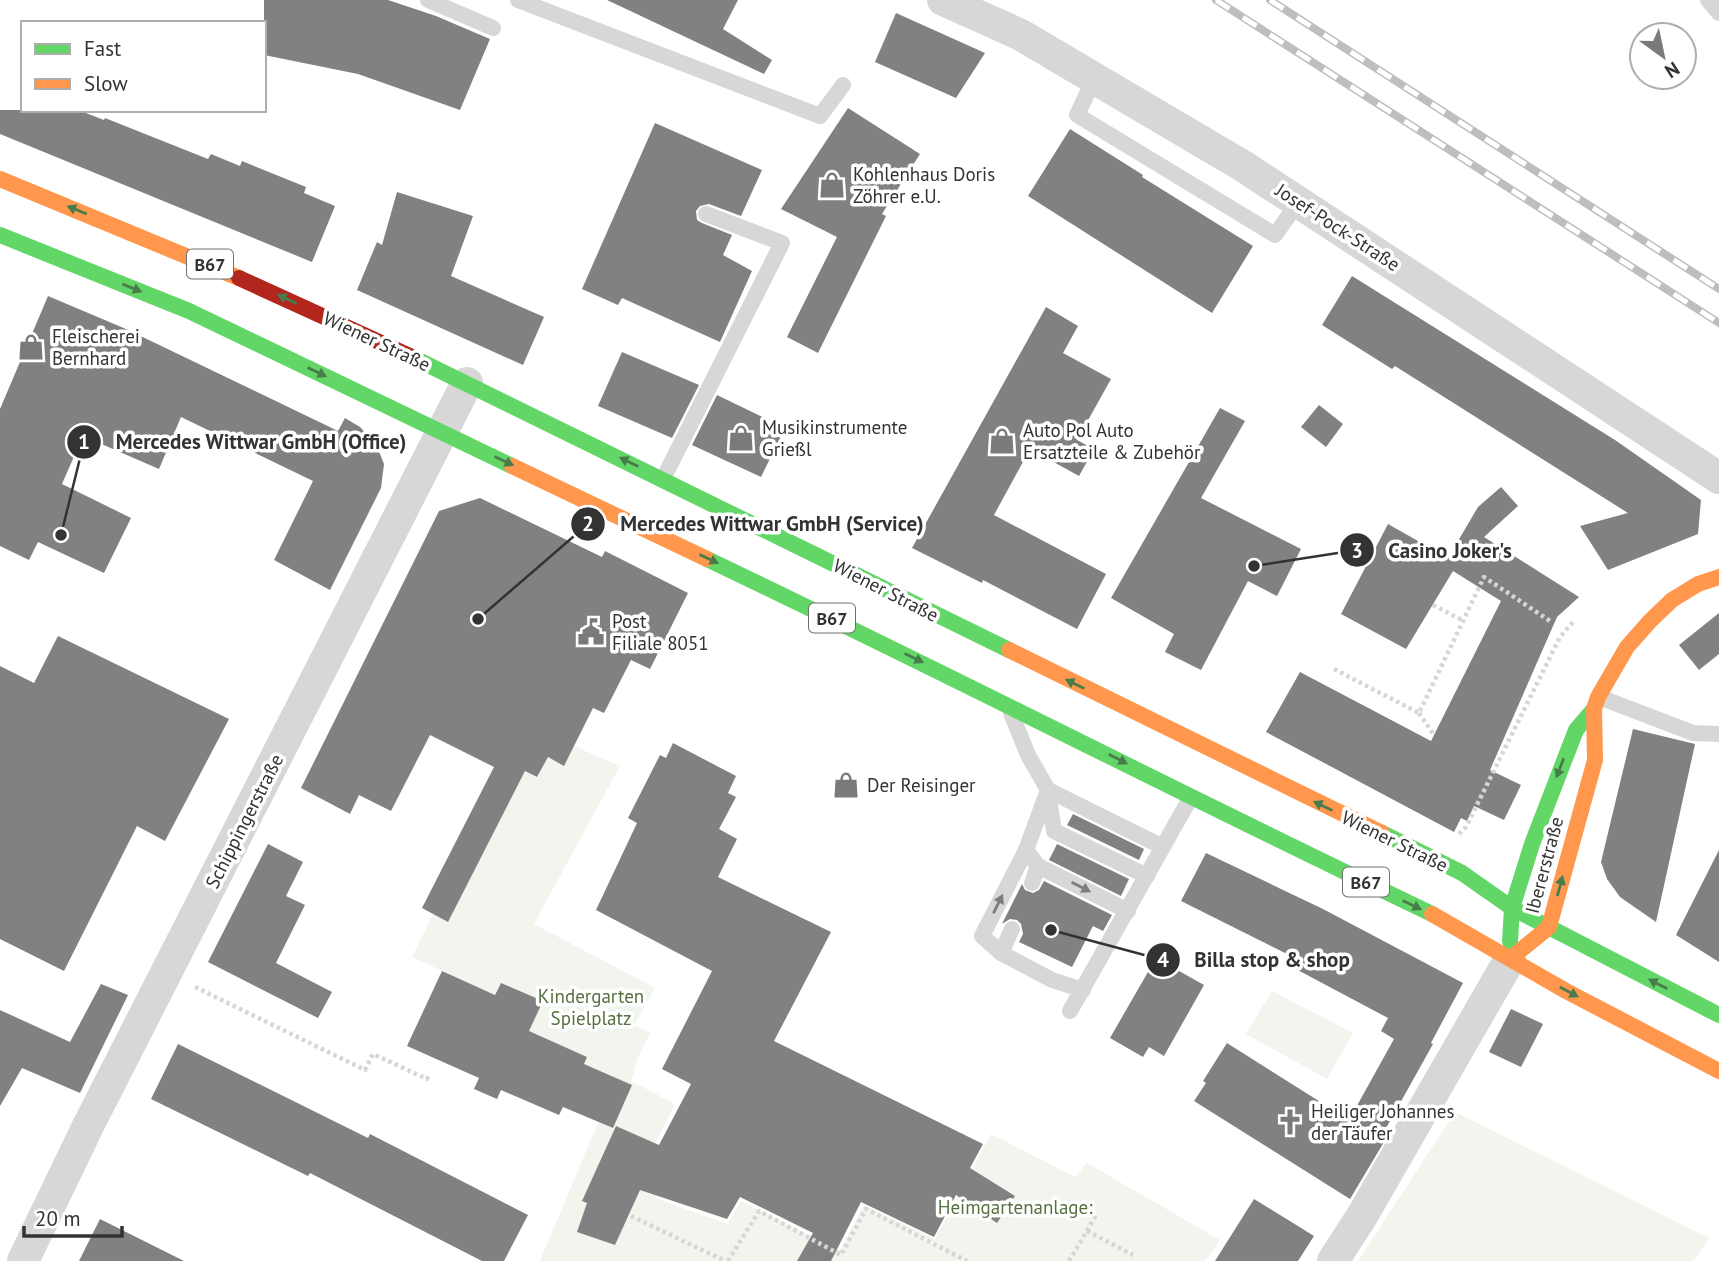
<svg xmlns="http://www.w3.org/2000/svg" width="1719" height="1261" viewBox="0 0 1719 1261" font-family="'PT Sans',sans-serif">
<rect width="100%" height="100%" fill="#fff"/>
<g fill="#f1f5ed">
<polygon points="574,746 620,766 534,924 655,988 634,1025 650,1033 638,1057 631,1081 675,1104 652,1150 673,1156 655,1198 727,1224 741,1201 840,1250 864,1205 935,1239 991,1134 1075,1177 1087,1163 1220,1240 1205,1261 540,1261 611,1092 577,1079 586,1057 529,1031 542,1001 501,983 495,995 412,957 433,914 448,921 525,771 537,778 548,757 564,765"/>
<polygon points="1272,991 1353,1033 1327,1079 1246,1034"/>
<polygon points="1455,1112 1709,1238 1694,1261 1358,1261"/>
</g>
<g fill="#818181">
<polygon points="264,0 388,0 436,16 490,39 460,110 358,74 264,55"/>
<polygon points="607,0 738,0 723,29 772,60 764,74"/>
<polygon points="896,13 985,53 956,98 875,62"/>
<polygon points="848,108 920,154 882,214 886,216 818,353 787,337 837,237 781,209"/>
<polygon points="0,110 78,110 104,120 105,118 208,159 211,154 240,166 242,161 306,187 304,193 335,206 312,262 0,134"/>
<polygon points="655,123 762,170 741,216 709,204 700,206 696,211 697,220 702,223 732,235 723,255 752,271 720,342 622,298 618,305 582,289"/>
<polygon points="1070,129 1143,175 1142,177 1253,246 1212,313 1028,196"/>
<polygon points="397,192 473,216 451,276 544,317 523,365 357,290 377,242 382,245"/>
<polygon points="1352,276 1615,440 1701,500 1698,534 1608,570 1580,526 1628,513 1395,366 1392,369 1322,325"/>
<polygon points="48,296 126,329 338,431 345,418 360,427 376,444 384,464 381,488 330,590 274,560 313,481 181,417 159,469 83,436 62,484 131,518 104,573 38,542 29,560 0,546 0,409"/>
<polygon points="1046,307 1078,326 1063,353 1111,379 1077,440 1094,449 1079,476 1030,449 994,515 1106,574 1077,629 983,580 982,583 912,548"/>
<polygon points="622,352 699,385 672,438 598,406"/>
<polygon points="717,395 785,428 761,477 692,445"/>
<polygon points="1319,405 1343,424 1326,447 1301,427"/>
<polygon points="1220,408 1245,421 1201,498 1301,549 1277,596 1248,581 1201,670 1165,652 1174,634 1111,598"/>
<polygon points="1501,487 1518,506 1484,537 1579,597 1557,617 1490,770 1521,785 1504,820 1474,806 1467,821 1461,818 1454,832 1266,732 1300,672 1431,741 1501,601 1453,571 1406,649 1341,614 1388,524 1448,558 1478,507"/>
<polygon points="480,498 602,557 605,551 688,593 650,669 631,660 604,713 593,708 564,766 548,757 537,777 525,771 448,922 422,908 494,767 430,735 391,811 359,795 350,814 301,788 439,511"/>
<polygon points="1719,613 1719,654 1699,670 1679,645"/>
<polygon points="58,636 229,719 165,841 137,826 64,971 0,939 0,666 34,683"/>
<polygon points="1633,729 1695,744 1656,922 1620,897 1607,879 1601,862"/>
<polygon points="673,743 736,776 728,793 736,797 719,829 737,839 718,877 831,932 774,1041 983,1144 970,1168 1015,1196 997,1223 956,1195 934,1237 861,1202 831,1261 797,1261 813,1233 740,1197 727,1219 640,1190 615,1245 577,1232 587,1203 582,1201 616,1126 659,1145 691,1084 662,1069 712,971 596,910 637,823 628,818 660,755 666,758"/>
<polygon points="1073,814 1144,849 1139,860 1067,825"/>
<polygon points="268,844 303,862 286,896 305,905 276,963 332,992 318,1018 208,962"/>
<polygon points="1057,844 1129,879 1121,896 1049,860"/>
<polygon points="1719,850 1719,962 1676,935"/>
<polygon points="1206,853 1323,909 1463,983 1431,1043 1433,1044 1380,1139 1384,1142 1350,1199 1194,1101 1206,1083 1203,1081 1227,1043 1349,1120 1394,1039 1381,1031 1388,1018 1292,967 1297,959 1181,901"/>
<polygon points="1044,881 1112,915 1103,931 1093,926 1072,967 1019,942 1023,934 1021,924 1017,920 1010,919 1002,924 1022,884 1025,890 1033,893 1039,890"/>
<polygon points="1156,958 1204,985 1164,1056 1149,1047 1143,1057 1110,1038"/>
<polygon points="442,971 495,995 501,983 543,1001 529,1031 587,1057 584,1064 632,1085 613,1128 563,1107 559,1115 501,1090 497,1099 474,1089 479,1078 407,1046"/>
<polygon points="101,984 128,995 80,1093 22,1068 0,1106 0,1010 70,1042"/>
<polygon points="1511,1009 1543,1024 1521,1067 1489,1052"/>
<polygon points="178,1044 368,1138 370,1134 528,1215 504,1261 482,1261 310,1173 308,1176 151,1099"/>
<polygon points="1254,1199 1314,1236 1298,1261 1215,1261"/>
<polygon points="100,1219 184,1261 79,1261"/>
</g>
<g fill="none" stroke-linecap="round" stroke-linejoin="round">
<g stroke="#d6d6d6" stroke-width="4.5" stroke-dasharray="3.5 3.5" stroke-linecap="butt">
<polyline points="1433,605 1464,621"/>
<polyline points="1334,669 1419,713 1484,577 1550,621"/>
<polyline points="1419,713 1434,735"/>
<polyline points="1459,834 1466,827 1560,637 1573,622"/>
<polyline points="195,987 365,1070 373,1054 427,1079 429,1074"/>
<polyline points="631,1216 725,1261"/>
<polyline points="1087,1231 1096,1215"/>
<polyline points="728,1261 759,1211 841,1255 866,1209 967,1261"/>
<polyline points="1069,1261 1087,1231 1133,1255"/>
</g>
<g stroke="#d7d7d7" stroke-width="16">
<polyline points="428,0 493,28"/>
<polyline points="518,0 820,116 843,85"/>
<polyline points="1708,0 1719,13"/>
<polyline points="1094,79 1077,115 1275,235 1299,201"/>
<polyline points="663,479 782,243 706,214"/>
<polyline points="1599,697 1693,733 1719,734"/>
<polyline points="1011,713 1028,755 1048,790 1163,847"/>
<polyline points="1048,790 1026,850 1038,866 1128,911"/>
<polyline points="1048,792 1054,831 1147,876"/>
<polyline points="1032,883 1038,866"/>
<polyline points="1012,929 1001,953 1052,980 1083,990"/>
<polyline points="1001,953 982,936 1026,850"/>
<polyline points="1070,1011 1191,797"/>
</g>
<g stroke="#d7d7d7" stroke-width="32">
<polyline points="943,0 1021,35 1243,166 1719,478"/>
<polyline points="23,1261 88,1126 467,383"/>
<polyline points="1333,1261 1362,1216 1510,959"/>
</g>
<g stroke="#63d668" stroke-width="16">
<polyline points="0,235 189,311 512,466"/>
<polyline points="412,357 1009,650"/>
<path d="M 707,559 C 950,675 1189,798 1432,914"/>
<polyline points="1382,833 1462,873 1512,908 1719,1015"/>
<polyline points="1510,941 1512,908 1532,844 1576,730 1594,709"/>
</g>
<g stroke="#ff974d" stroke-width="16">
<polyline points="0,179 239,278"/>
<polyline points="512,466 707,559"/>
<polyline points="1009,650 1382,833"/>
<polyline points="1432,914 1566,991 1719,1071"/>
<polyline points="1510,959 1549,927 1595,760 1594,709 1598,697 1627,647 1650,621 1672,600 1698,584 1719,577"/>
</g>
<polyline stroke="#b3261e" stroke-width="16" points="239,278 412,357"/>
<g stroke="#bebebe" stroke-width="8">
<g id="rail">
<polyline points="1216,0 1719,323"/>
<polyline points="1270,0 1719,289"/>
</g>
</g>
<use href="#rail" stroke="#fff" stroke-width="5" stroke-dasharray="16" stroke-linecap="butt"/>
</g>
<defs><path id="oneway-solid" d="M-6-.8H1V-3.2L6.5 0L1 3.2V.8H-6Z" transform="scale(1.75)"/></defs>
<g fill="#497c4b">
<use href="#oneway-solid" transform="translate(77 210) rotate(-158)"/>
<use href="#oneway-solid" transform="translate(132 288) rotate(22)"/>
<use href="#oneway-solid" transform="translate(287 299) rotate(-155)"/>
<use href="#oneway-solid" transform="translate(317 372) rotate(26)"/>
<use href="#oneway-solid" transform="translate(504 461) rotate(25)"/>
<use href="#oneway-solid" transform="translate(629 462) rotate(-154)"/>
<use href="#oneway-solid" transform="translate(709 559) rotate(25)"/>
<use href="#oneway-solid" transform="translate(914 658) rotate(26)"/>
<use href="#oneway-solid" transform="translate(1075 684) rotate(-154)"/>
<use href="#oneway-solid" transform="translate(1118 759) rotate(27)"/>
<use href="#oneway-solid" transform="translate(1560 768) rotate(111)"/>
<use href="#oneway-solid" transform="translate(1323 806) rotate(-154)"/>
<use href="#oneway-solid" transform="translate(1560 886) rotate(-75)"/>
<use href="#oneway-solid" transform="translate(1412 905) rotate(26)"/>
<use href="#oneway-solid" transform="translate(1658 984) rotate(-153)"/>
<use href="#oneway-solid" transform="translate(1569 992) rotate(28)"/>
</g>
<g fill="#7d7d7d">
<use href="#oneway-solid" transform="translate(1081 887) rotate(27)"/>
<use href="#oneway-solid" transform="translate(998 904) rotate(-64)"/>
</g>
<defs>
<g id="shop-bare" transform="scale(2.1)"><path d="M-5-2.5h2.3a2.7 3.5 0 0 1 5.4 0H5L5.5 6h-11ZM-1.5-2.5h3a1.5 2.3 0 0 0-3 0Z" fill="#7a7a7a" stroke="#fff" stroke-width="2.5" paint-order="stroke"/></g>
<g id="civic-bare" transform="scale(2.1)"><path d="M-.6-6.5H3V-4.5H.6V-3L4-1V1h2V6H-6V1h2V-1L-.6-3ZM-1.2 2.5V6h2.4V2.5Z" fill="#7a7a7a" stroke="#fff" stroke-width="2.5" paint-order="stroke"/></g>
<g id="church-bare" transform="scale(2.1)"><path d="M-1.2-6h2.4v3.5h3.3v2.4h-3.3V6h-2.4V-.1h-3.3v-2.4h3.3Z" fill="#7a7a7a" stroke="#fff" stroke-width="2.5" paint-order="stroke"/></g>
</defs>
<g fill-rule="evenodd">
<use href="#shop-bare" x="832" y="185"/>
<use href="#shop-bare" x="31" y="347"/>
<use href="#shop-bare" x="741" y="438"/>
<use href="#shop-bare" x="1002" y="441"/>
<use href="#civic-bare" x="591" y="632"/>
<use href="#shop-bare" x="846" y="785"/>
<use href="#church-bare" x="1290" y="1122"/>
</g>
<g text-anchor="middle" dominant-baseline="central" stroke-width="7" stroke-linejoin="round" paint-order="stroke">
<g fill="#fff" stroke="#707070" stroke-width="2">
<rect x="187" y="249.5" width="46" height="29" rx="5"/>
<rect x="809" y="603.5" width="46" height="29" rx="5"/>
<rect x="1343" y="867.5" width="46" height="29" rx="5"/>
</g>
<g font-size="18" font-weight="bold" fill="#333">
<text x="210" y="264">B67</text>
<text x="832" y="618">B67</text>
<text x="1366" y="882">B67</text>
</g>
<g font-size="19" fill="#333" stroke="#fff" text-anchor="start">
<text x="853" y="174">Kohlenhaus Doris<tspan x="853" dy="22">Zöhrer e.U.</tspan></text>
<text x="52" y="336">Fleischerei<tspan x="52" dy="22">Bernhard</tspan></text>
<text x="762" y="427">Musikinstrumente<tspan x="762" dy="22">Grießl</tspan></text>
<text x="1023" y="430">Auto Pol Auto<tspan x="1023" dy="22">Ersatzteile &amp; Zubehör</tspan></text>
<text x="612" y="621">Post<tspan x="612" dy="22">Filiale 8051</tspan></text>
<text x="867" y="785">Der Reisinger</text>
<text x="1311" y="1111">Heiliger Johannes<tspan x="1311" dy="22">der Täufer</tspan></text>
</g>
<g font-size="19" fill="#333" stroke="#fff">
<text transform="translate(1338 227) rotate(33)">Josef-Pock-Straße</text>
<text transform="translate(377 341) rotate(25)">Wiener Straße</text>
<text transform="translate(886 590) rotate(27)">Wiener Straße</text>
<text transform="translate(244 821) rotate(-63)">Schippingerstraße</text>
<text transform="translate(1395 841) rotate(26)">Wiener Straße</text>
<text transform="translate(1544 865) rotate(-75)">Ibererstraße</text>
</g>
<g font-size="19" fill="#56703f" stroke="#fff">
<text x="591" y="996">Kindergarten<tspan x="591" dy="22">Spielplatz</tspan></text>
<text x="1015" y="1207">Heimgartenanlage:</text>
</g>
</g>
<path fill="none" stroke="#333" stroke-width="2.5" d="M61 535L84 442M478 619L588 524M1254 566L1357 550M1051 930L1163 960"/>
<g fill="#333" stroke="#fff" stroke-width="2.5">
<circle cx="61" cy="535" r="7"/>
<circle cx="478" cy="619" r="7"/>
<circle cx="1254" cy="566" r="7"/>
<circle cx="1051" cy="930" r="7"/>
<circle cx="84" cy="442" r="18"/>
<circle cx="588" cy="524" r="18"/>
<circle cx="1357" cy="550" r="18"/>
<circle cx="1163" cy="960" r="18"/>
</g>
<g font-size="21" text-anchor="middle" font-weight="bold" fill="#fff">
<text x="84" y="449">1</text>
<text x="588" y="531">2</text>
<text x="1357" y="558">3</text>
<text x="1163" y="967">4</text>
</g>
<g font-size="21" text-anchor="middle" font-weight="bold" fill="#333" stroke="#fff" stroke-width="7" stroke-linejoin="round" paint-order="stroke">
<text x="261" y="449">Mercedes Wittwar GmbH (Office)</text>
<text x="772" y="531">Mercedes Wittwar GmbH (Service)</text>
<text x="1450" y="558">Casino Joker's</text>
<text x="1272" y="967">Billa stop &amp; shop</text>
</g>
<rect x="21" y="21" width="245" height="91" fill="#ffffff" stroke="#adadad" stroke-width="2"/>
<rect x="35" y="44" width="35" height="10" fill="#63d668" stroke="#adadad" stroke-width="2"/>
<text x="84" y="56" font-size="21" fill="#333333">Fast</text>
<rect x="35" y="79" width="35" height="10" fill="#ff974d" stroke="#adadad" stroke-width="2"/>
<text x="84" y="91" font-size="21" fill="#333333">Slow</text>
<g transform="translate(1663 56) rotate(147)"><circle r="33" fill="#ffffff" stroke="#adadad" stroke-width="2"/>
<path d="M0-5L12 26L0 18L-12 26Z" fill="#7a7a7a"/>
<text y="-10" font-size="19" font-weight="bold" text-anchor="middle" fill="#333333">N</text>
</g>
<path d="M24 1226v10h98v-10" fill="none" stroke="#333333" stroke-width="3.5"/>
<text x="35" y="1226" font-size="21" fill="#333333" stroke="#ffffff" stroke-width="5" paint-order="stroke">20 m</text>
</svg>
